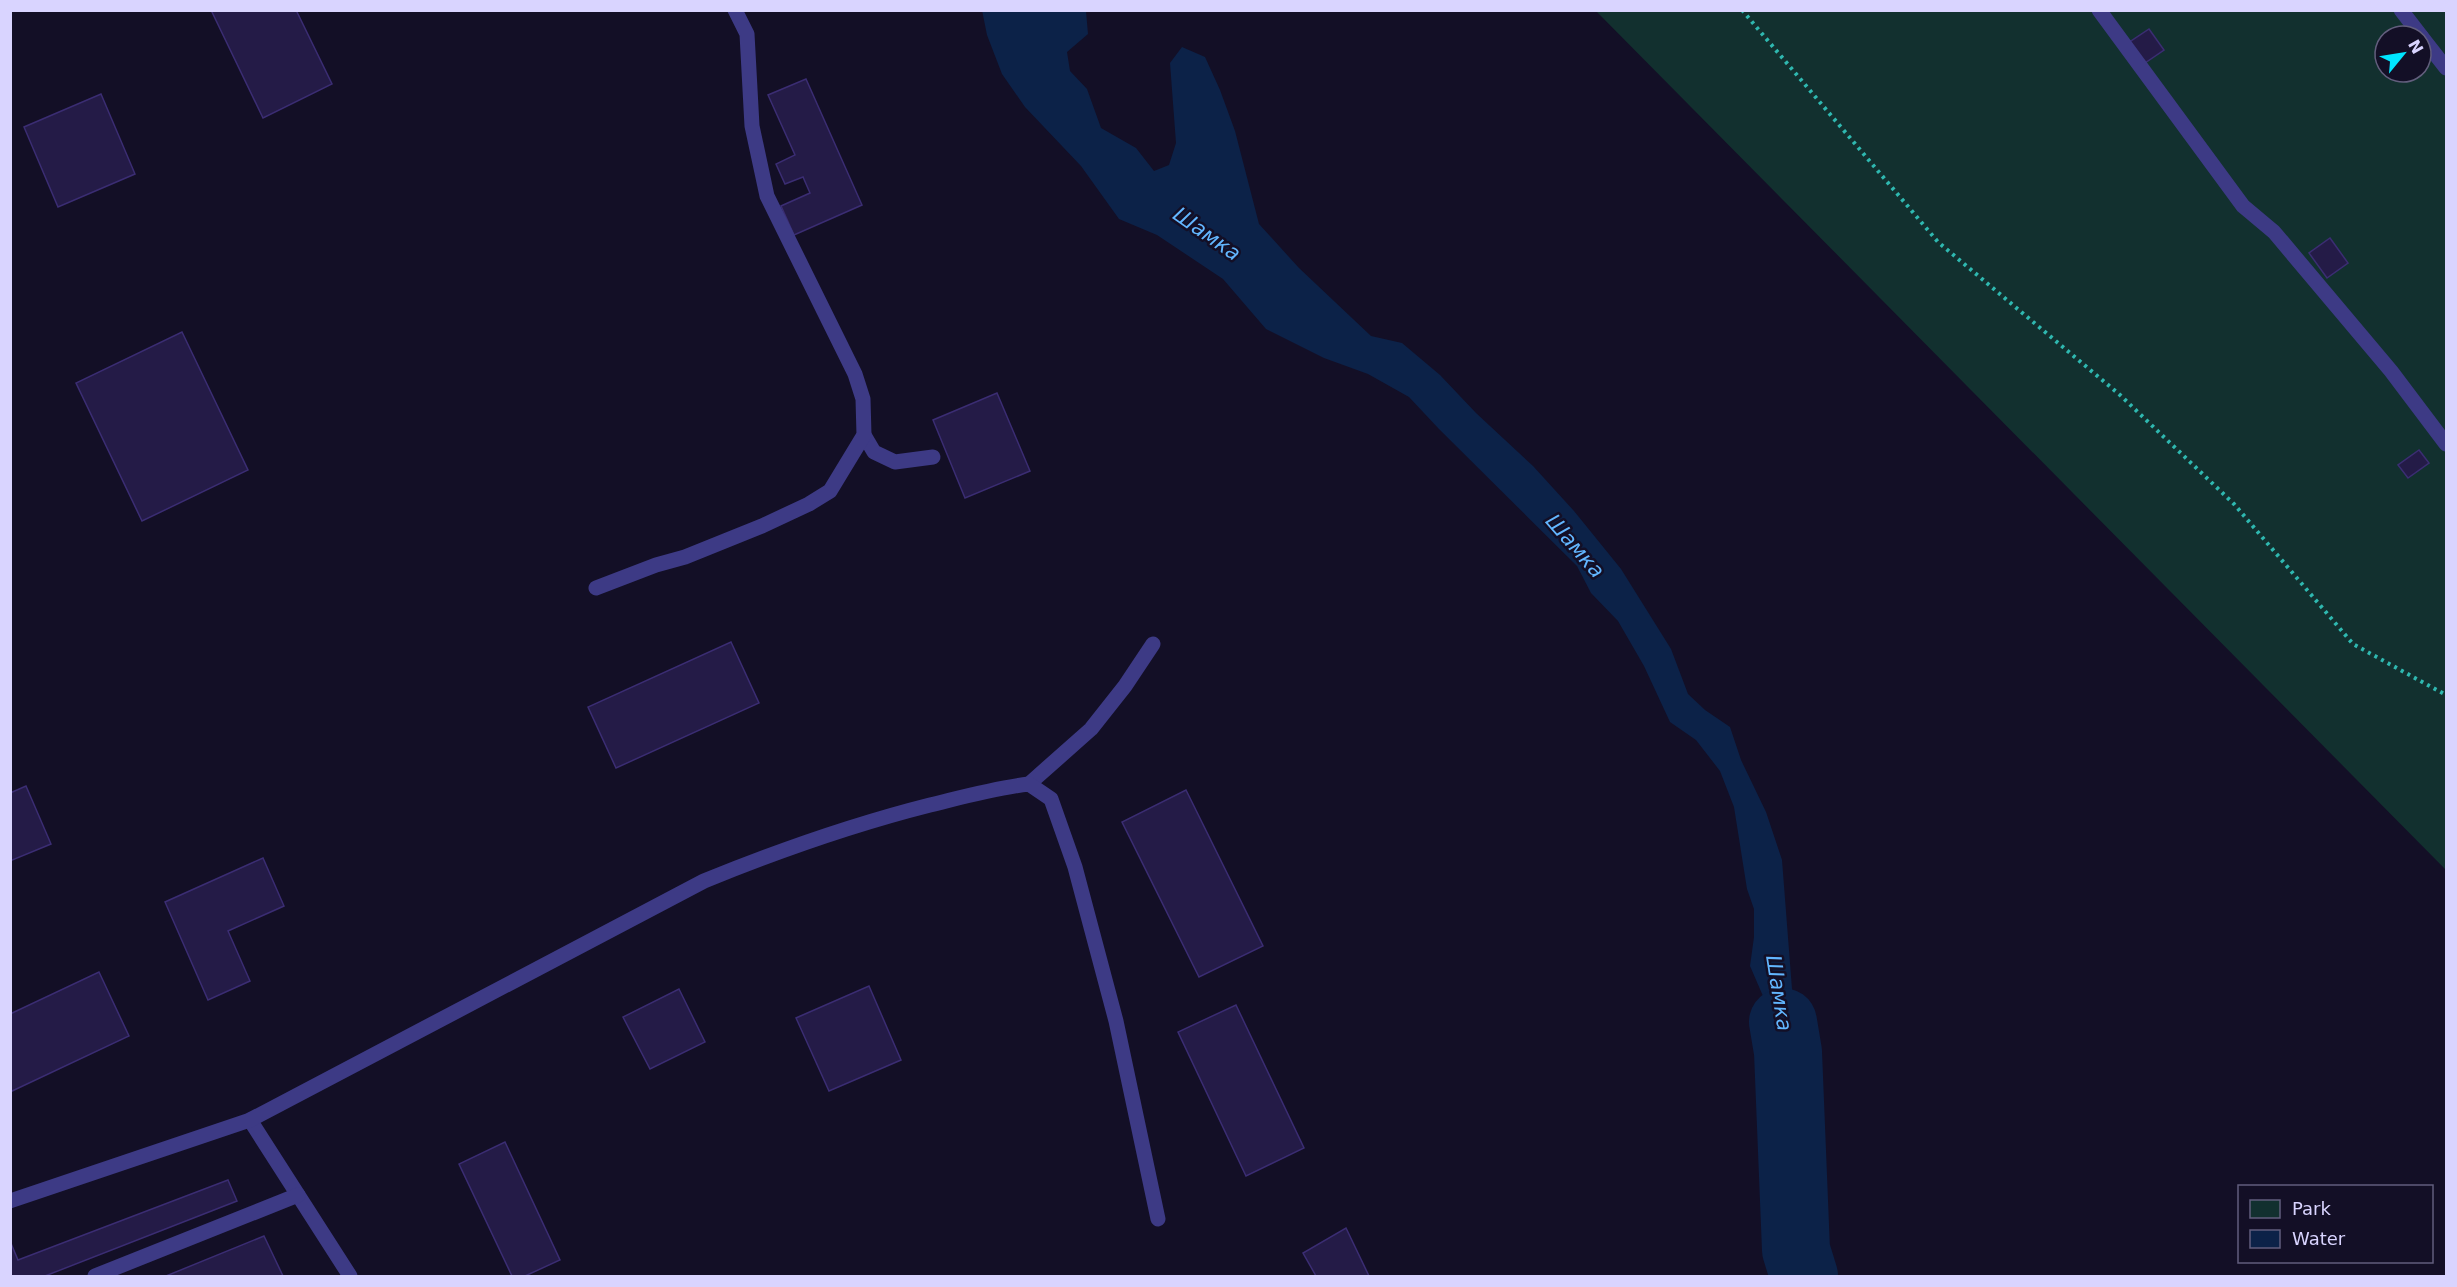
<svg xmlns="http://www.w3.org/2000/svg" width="2457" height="1287" viewBox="0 0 2457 1287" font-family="'DejaVu Sans',sans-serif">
<rect width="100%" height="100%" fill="#130f26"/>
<path fill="#12302f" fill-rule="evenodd" d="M 1596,11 L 2446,11 L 2446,870 ZM 2385,36 L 2421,36 L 2421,72 L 2385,72 Z"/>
<polygon fill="#0c2248" points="982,10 1086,11 1088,34 1067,52 1070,71 1087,89 1101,128 1136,148 1154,171 1169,165 1176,143 1170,63 1182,47 1205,57 1220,90 1235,131 1259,224 1299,268 1371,336 1402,343 1440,375 1476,413 1533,466 1574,511 1621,569 1671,649 1688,694 1705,710 1730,727 1741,760 1766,812 1782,860 1792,989 1803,1040 1797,1078 1800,1117 1778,1109 1768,1081 1763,996 1750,966 1754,937 1754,909 1747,889 1734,807 1720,771 1696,740 1670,722 1644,666 1618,621 1591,593 1577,566 1439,429 1409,397 1368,374 1324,358 1266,329 1223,279 1157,235 1119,219 1081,166 1025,107 1002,74 987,35"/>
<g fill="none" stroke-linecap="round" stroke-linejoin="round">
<polyline stroke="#0c2248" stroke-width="68" points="1783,1022 1788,1052 1796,1250 1804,1276"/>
</g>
<g fill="#241b47" stroke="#3b2d73" stroke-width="1.5">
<polygon points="211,10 296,10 332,84 263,118"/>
<polygon points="2149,29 2164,50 2142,65 2128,43"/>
<polygon points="806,79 862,205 794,235 781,206 810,193 803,177 785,184 776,164 795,155 768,95"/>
<polygon points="101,94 135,174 58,207 24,127"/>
<polygon points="2330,238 2348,263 2327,278 2309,253"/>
<polygon points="182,332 248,470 142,521 76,383"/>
<polygon points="997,393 1030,471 965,498 933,420"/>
<polygon points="2419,450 2429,463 2408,478 2398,465"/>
<polygon points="731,642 759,703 616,768 588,707"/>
<polygon points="26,786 51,844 10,861 10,793"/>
<polygon points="1186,790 1263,946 1199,977 1122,822"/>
<polygon points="263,858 284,906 228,931 250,981 208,1000 165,902"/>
<polygon points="99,972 129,1036 10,1092 10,1014"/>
<polygon points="869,986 901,1060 829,1091 796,1018"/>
<polygon points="679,989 705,1042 650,1069 623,1017"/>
<polygon points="1236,1005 1304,1148 1246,1176 1178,1032"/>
<polygon points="505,1142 560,1260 525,1276 512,1276 459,1164"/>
<polygon points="228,1180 237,1201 45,1276 10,1276 10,1241 18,1260"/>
<polygon points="1346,1228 1369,1276 1316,1276 1303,1253"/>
<polygon points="264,1236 283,1276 166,1276"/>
</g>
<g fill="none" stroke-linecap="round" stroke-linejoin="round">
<polyline stroke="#2fb8b0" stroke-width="4" stroke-dasharray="3 4.5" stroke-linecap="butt" points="1742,10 1938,242 2120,395 2234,504 2353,644 2446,695"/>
<g stroke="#3d3a85" stroke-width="15">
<polyline points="2099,10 2243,206 2274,232 2391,371 2446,444"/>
<polyline points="2401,10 2421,36"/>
<polyline points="2421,36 2446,68"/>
<polyline points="864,435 874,452 895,462 933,457"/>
<polyline points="596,588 656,565 685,557 762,526 809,504 830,491 864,435 863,399 855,374 767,196 752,126 747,34 735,10"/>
<polyline points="1029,784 1091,729 1125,686 1153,644"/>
<polyline points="250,1120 350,1276"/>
<path d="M 10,1201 L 250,1120 L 704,881 C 780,850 851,825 930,805 C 963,797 995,788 1029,784 L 1051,799 L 1075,867 L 1116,1021 L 1158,1219"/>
<polyline points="95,1276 298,1195"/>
</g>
</g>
<g text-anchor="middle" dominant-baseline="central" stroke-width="5" stroke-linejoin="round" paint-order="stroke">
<g font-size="21" font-style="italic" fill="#62b6ff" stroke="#130f26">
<text transform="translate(1207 234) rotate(35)">Шамка</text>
<text transform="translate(1575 546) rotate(49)">Шамка</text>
<text transform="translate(1779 993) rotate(81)">Шамка</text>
</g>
</g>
<rect width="2457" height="1287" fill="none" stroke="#d9d4ff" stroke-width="24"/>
<rect x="2238" y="1185" width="195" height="78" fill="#130f26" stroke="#625e7d" stroke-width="1.5"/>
<rect x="2250" y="1200" width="30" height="18" fill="#12302f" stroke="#625e7d" stroke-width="1.5"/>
<text x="2292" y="1215" font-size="18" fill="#d9d4ff">Park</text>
<rect x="2250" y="1230" width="30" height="18" fill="#0c2248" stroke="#625e7d" stroke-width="1.5"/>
<text x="2292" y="1245" font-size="18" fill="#d9d4ff">Water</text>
<g transform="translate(2403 54) rotate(60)"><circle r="28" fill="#130f26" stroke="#625e7d" stroke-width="1.5"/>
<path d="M0-4.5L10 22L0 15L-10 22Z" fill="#00e5ff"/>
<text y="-9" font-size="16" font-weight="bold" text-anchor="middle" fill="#d9d4ff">N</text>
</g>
</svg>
